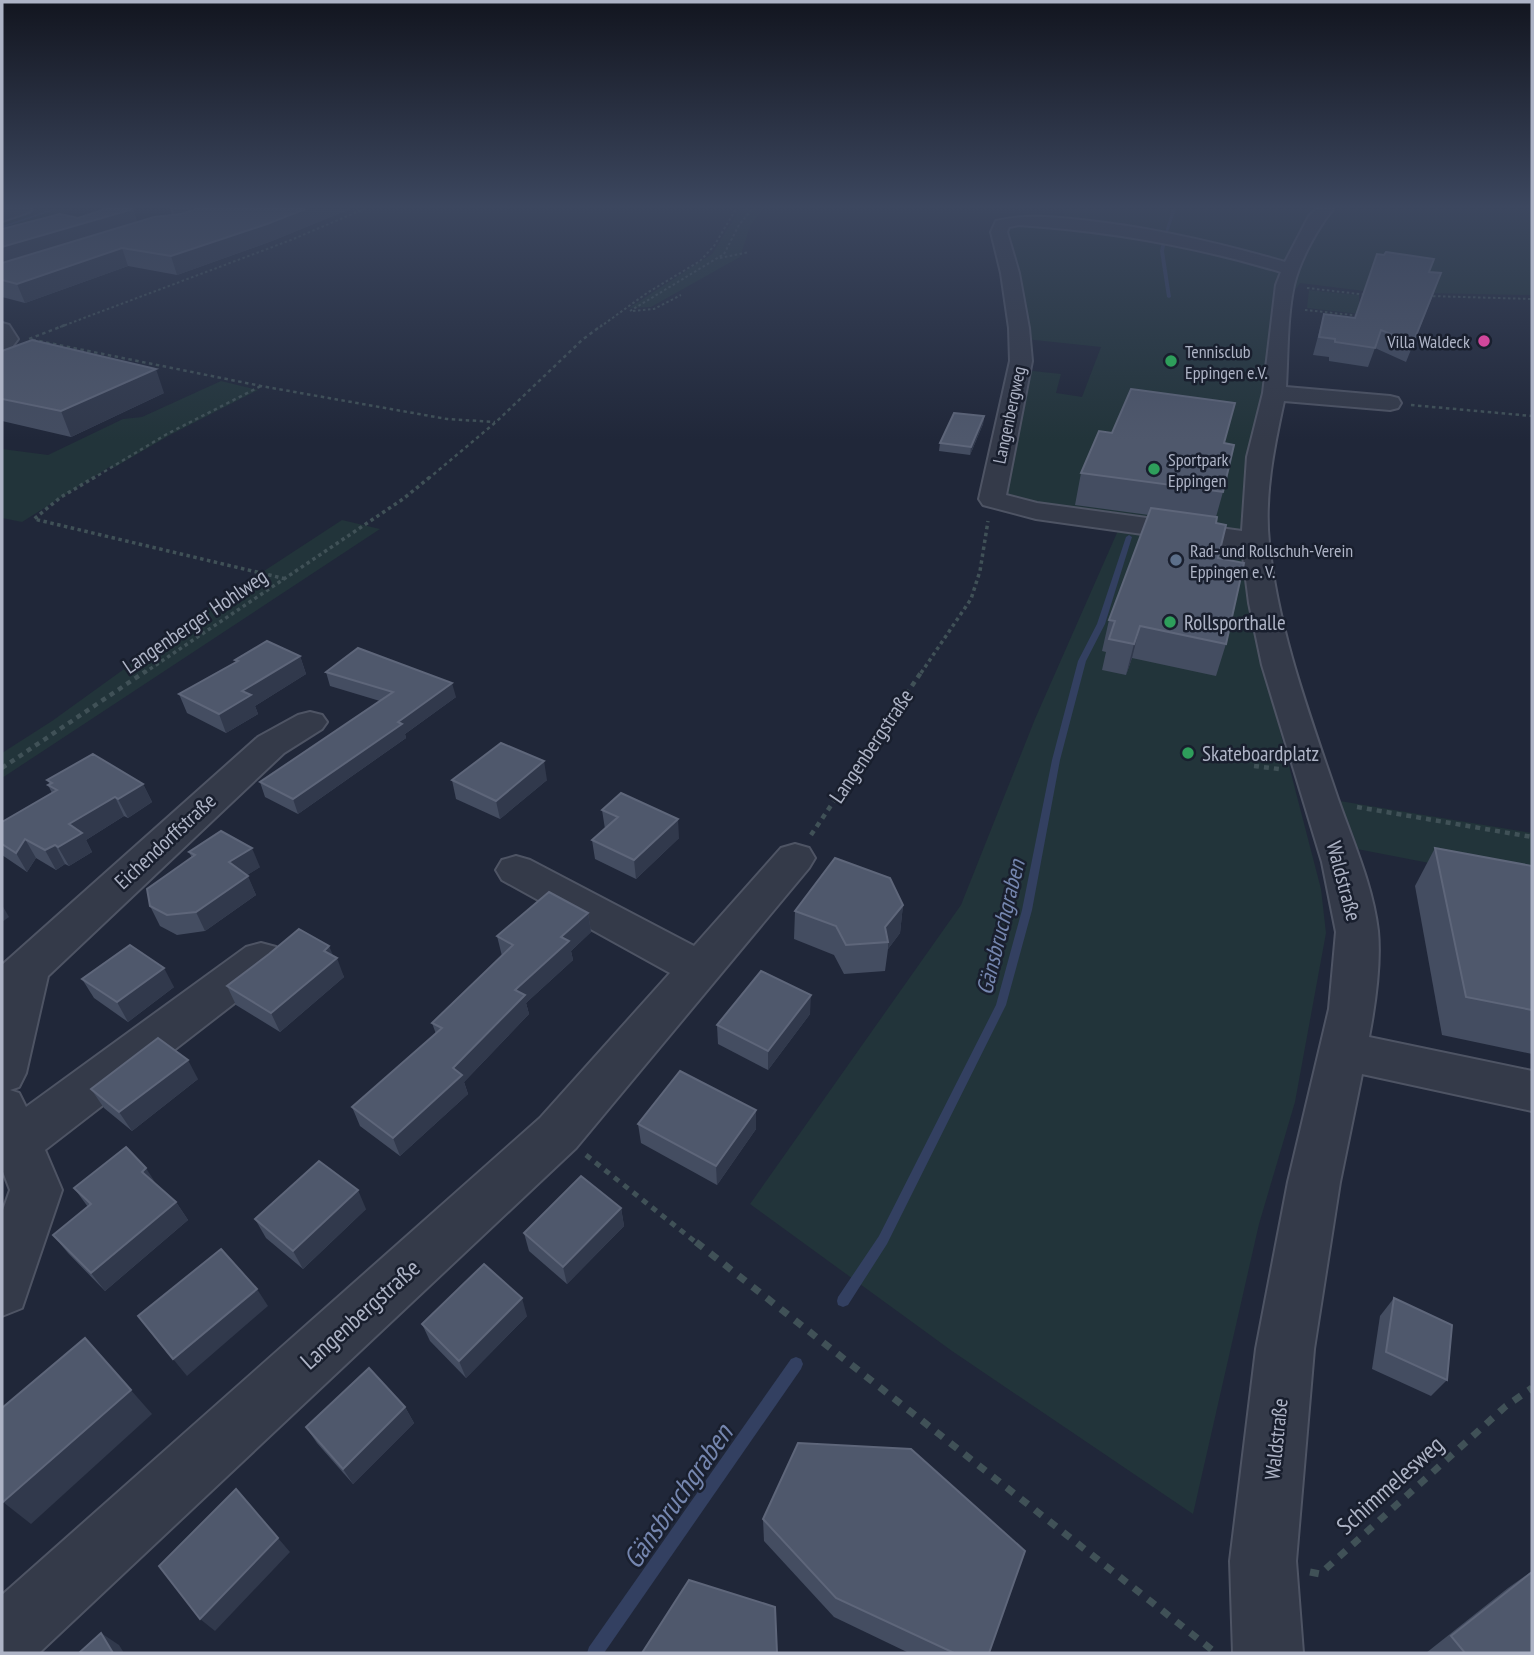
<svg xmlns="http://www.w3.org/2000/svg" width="1534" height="1655" viewBox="0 0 1534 1655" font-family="'PT Sans Narrow',sans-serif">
<rect width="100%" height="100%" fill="#202739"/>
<g fill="#22343a">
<polygon points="40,209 74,209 41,224 2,236 2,221"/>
<polygon points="740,209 763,209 751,224 740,257 651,307 629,308 712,254"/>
<polygon points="1062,209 1532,209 1532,295 1372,292 1300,283 1278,314 1250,533 1242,553 1266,677 1321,889 1326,933 1295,1102 1259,1224 1193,1514 952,1351 750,1204 961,905 1035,719 1120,526 1030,507 998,493 1024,370 1061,374 1056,393 1082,397 1101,347 1025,339 1005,225 1067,222"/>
<polygon points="1309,290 1359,295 1359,314 1307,308"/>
<polygon points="221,381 258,390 170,435 115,467 111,466 22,522 2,518 2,449 48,455 123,419 142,417"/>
<polygon points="342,520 380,529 2,778 2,753 52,721 224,597"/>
<polygon points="1340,801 1532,833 1532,883 1357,849"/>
</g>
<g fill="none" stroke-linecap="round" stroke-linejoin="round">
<g fill="#334061" fill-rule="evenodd">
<polygon points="53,209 57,209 2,228 2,226"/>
<polygon points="1172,209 1176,209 1167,235 1164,236"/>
<polygon points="1164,240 1166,241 1164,251 1171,297 1169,298 1167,297 1160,251 1162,241"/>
<polygon points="1129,535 1132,537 1105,624 1086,661 1060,760 1032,910 1006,1005 887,1244 848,1305 843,1307 838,1305 837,1301 838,1297 879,1236 996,1005 1022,910 1052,760 1078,661 1097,624 1126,537"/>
<polygon points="796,1357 801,1359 803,1364 801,1369 604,1653 587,1653 589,1647 791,1359"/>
</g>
<g stroke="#4e5464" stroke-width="4">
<g id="minor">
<polygon points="10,209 32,209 29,212 2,221 2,211"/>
<polygon points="172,209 189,209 191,211 184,224 137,238 129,233 131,230 172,218 174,213"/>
<path d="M 1316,209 L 1333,209 C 1317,229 1300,260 1294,285 C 1287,317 1288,354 1286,387 L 1390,396 L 1398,398 L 1401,403 L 1398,408 L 1390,410 L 1284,401 C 1274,447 1264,495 1269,543 C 1278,631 1310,716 1338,799 C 1353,842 1373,886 1378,931 C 1381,963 1375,1006 1369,1037 L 1532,1071 L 1532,1111 L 1362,1074 L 1340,1182 L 1314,1349 L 1296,1561 L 1303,1653 L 1233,1653 L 1230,1561 L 1256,1349 L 1288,1182 L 1329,1009 L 1336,932 L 1322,862 L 1262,665 L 1249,603 L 1242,548 L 1036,519 L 983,505 L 979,499 L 1010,361 L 1009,328 L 1001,273 L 991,232 L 996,221 C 1025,214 1052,217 1081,220 C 1150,227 1219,243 1285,262 L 1309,216 ZM 1019,225 C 1108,231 1195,246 1281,272 L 1276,285 L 1263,393 L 1247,457 L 1242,531 L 1037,503 L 1006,495 L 1032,361 L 1029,328 L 1019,273 L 1007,232 L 1009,227 Z"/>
<polygon points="2,323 9,325 18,339 9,351 2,353"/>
<polygon points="310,712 322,715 327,722 322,729 284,753 48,976 26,1073 19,1087 10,1090 19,1093 26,1107 246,947 261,943 276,947 283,959 276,971 45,1150 62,1190 22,1308 2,1316 2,1213 10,1190 2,1169 2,965 258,737 298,715"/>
<polygon points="795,844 809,848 815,858 809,868 576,1148 39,1653 2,1653 2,1595 540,1118 670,973 502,880 496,870 502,860 516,856 530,860 694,946 781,848"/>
</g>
</g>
<g stroke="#405157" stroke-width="2" stroke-dasharray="2.5 2.5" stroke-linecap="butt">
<polyline points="720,258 749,252"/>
<polyline points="1307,288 1368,295"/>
<polyline points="1428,296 1532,299"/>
<polyline points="1305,310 1362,316"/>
<polyline points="630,311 724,254 739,225 752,209"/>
<polyline points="633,311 654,309 681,295"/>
<polyline points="60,327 291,240 364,209"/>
<polyline points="600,327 647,293 700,261 714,246 736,209"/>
</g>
<g stroke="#405157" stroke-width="2.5" stroke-dasharray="3.5 3.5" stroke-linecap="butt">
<polyline points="65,325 29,339 261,386 447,419 495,422"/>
<polyline points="1411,405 1532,416"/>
<polyline points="92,479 167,434 261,386"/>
<polyline points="428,479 496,422 582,340 602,325"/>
</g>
<g stroke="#405157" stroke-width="3.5" stroke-dasharray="3.5 3.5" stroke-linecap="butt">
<polyline points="95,477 61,497 34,519 286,579"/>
<polyline points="144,673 403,499 430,477"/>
<polyline points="921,673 971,599 980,571 988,521"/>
</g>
<g stroke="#405157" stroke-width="4.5" stroke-dasharray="5 5" stroke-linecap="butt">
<polyline points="1254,766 1279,769"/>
<polyline points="2,768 146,671"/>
<polyline points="1357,807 1532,837"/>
<polyline points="811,835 922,671"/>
</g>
<polyline stroke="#405157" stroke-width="5" stroke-dasharray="6 6" stroke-linecap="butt" points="586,1155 698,1244"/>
<g stroke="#405157" stroke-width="7" stroke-dasharray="9 9" stroke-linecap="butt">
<polyline points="696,1242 1216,1653"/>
<polyline points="1310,1572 1320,1574 1506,1406 1532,1388"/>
</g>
<use href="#minor" fill="#343a49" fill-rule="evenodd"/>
</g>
<g fill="#444d61">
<polygon points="133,209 137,222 181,214 196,209 350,209 272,241 177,275 128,266 25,303 2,297 2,229"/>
<polygon points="1430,272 1435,290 1406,362 1375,348 1368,367 1329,361 1329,357 1313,355 1324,314 1355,318"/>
<polygon points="2,351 164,393 71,437 2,421"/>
<polygon points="984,416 983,424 970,455 939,451 940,443"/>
<polygon points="1112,433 1224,443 1223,492 1216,517 1216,523 1226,644 1216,676 1132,658 1126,675 1102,670 1106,652 1102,651 1109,620 1149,515 1075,505 1081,473"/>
<polygon points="300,656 306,674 255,706 258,714 226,733 187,713 179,694 236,662 235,660"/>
<polygon points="326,672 456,697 405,734 406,738 298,814 265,797 260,782 380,701 330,686"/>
<polygon points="47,780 143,784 152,802 128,818 124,816 86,840 92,852 69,866 65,864 56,870 36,858 27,872 2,855 2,822 52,793 48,785 50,784"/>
<polygon points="452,780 547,780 500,819 456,799"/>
<polygon points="602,810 679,838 636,879 595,859 592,840 605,829"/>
<polygon points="1435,848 1532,866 1532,1054 1442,1035 1415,886"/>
<polygon points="189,852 260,867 247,875 256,895 205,931 177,935 160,926 150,906 192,858"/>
<polygon points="903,905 900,933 888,949 885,971 844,974 834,955 794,939 795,911"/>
<polygon points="588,913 591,932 571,951 573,960 526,1003 529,1014 464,1082 468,1094 400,1156 360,1126 352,1107 436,1034 432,1023 502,956 497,936"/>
<polygon points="333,956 344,977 280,1032 236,1005 227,986"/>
<polygon points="82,979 174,987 128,1022 94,998"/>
<polygon points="810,1014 768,1070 718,1044 717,1025"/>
<polygon points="198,1079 132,1131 104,1108 91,1089"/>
<polygon points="638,1124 756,1129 717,1185 641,1143"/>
<polygon points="158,1186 176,1202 188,1220 105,1291 68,1253 53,1235 88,1207 74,1188"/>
<polygon points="621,1208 624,1226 567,1284 529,1251 524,1233"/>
<polygon points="366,1209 303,1269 266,1238 255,1219"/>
<polygon points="1394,1298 1447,1380 1431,1396 1372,1369 1380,1316"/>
<polygon points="527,1316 466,1378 430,1341 422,1324"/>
<polygon points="405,1407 414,1423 353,1484 317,1443 306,1427"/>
<polygon points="763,1519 989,1653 909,1653 834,1617 764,1541"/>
<polygon points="1532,1571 1532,1653 1426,1653 1508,1588"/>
</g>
<g fill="#31394c">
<polygon points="133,209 138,226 2,267 2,247"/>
<polygon points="305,209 350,209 272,241 177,275 171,256"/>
<polygon points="122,248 128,266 25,303 17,284"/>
<polygon points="156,369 164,393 71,437 61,411"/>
<polygon points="984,416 983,424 970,455 971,447"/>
<polygon points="1140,626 1132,658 1126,675 1134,644"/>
<polygon points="300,656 306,674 255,706 258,714 226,733 219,714 242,691"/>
<polygon points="452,683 456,697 405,734 406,738 298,814 293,799"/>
<polygon points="544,761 547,780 500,819 496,801"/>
<polygon points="143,784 152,802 128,818 118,799"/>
<polygon points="115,797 124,816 86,840 92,852 69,866 58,847 69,824"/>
<polygon points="678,819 679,838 636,879 634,860"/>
<polygon points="25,839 36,858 27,872 16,853"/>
<polygon points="55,845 65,864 56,870 45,850"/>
<polygon points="252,848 260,867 237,882 229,862"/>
<polygon points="248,876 256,895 205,931 196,912"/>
<polygon points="2,905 9,917 2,922"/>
<polygon points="903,905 900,933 888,949 888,942 885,927"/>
<polygon points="588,913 591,932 571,951 573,960 526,1003 529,1014 464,1082 468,1094 400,1156 393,1138 453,1068 515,990 561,937"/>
<polygon points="329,946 335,960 337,958 344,977 280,1032 271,1013 324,951"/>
<polygon points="164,968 174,987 128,1022 117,1002"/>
<polygon points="811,995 810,1014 768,1070 768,1051"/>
<polygon points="188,1060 198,1079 132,1131 119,1112"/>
<polygon points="756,1110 756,1129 717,1185 716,1166"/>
<polygon points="146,1168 158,1187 142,1172"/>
<polygon points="358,1190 366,1209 303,1269 293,1251"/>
<polygon points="176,1202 188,1220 105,1291 91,1273"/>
<polygon points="621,1208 624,1226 567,1284 563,1267"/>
<polygon points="257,1289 268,1306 187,1376 173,1359"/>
<polygon points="522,1298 527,1316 466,1378 459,1361"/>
<polygon points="85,1338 152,1414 31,1524 3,1502"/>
<polygon points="405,1407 414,1423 353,1484 343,1469"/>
<polygon points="236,1489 290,1552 215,1631 200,1619"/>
<polygon points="101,1633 119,1645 124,1653 113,1653"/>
</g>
<g fill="#4f586c" stroke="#5e667a" stroke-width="2">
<polygon points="105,209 133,209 2,247 2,229 60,214 78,218"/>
<polygon points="196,209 305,209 267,224 171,256 122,248 17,284 2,280 2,263 154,217 181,214"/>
<polygon points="1386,252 1434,259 1429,272 1441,273 1413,343 1381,330 1375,348 1335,342 1335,339 1319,337 1324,314 1355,318 1377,254 1384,255"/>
<polygon points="32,340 156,369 61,411 2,399 2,351"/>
<polygon points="1131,389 1235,403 1224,443 1234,445 1223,492 1081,473 1099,431 1112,433"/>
<polygon points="954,413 984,416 971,447 940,443"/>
<polygon points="1151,508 1217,517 1216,523 1226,525 1218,558 1244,563 1226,644 1140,626 1134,644 1109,639 1115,621 1109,620"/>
<polygon points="267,641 300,656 242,691 251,695 219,714 179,694 238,661 235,660"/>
<polygon points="358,648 452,683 398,722 402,724 293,799 260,782 393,692 326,672"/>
<polygon points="501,743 544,761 496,801 452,780"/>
<polygon points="93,754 143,784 118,799 115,797 69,824 82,833 58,847 55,845 45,850 25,839 16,853 2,844 2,822 57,790 48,785 52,783 47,780"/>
<polygon points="621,793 678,819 634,860 592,840 618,817 602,810"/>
<polygon points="221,831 252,848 229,862 248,876 196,912 167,915 150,906 147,889 195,855 189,852"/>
<polygon points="1435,848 1532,866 1532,1010 1466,997"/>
<polygon points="835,858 890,878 903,905 885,927 888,942 846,945 836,926 795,911"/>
<polygon points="549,892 588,913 561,937 569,941 515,990 525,995 453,1068 462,1075 393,1138 352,1107 442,1028 432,1023 513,945 497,936"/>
<polygon points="299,929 329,946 324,951 337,958 271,1013 227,986 269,954"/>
<polygon points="130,945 164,968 117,1002 82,979"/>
<polygon points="761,971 811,995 768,1051 717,1025"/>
<polygon points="158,1038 188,1060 119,1112 91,1089"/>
<polygon points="680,1071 756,1110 716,1166 638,1124"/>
<polygon points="126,1147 146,1168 142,1172 176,1202 91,1273 53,1235 91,1204 74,1188"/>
<polygon points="319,1161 358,1190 293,1251 255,1219"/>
<polygon points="581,1176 621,1208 563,1267 524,1233"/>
<polygon points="221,1249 257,1289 173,1359 138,1316"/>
<polygon points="484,1264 522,1298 459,1361 422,1324"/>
<polygon points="1394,1298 1452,1325 1447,1380 1386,1352"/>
<polygon points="85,1338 131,1390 3,1502 2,1500 2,1408"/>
<polygon points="369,1368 405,1407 343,1469 306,1427"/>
<polygon points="798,1443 911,1449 1025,1551 989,1653 954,1653 836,1598 763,1519"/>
<polygon points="236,1489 278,1538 200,1619 159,1566"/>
<polygon points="1532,1572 1532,1653 1465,1653 1451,1636"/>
<polygon points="689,1580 775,1607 777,1653 642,1653"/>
<polygon points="101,1633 113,1653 79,1653"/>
</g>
<linearGradient id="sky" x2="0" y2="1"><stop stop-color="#12151f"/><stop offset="0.47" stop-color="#3c475f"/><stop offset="1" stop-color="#3c475f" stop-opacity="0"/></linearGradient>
<rect width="1534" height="440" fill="url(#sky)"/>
<circle fill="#d1479c" stroke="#191f2e" stroke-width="2.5" cx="1484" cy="341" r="7"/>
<g fill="#2e9e5b" stroke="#191f2e" stroke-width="2.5">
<circle cx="1171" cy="361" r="7"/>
<circle cx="1154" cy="469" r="7"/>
<circle cx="1170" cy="622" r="7"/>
<circle cx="1188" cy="753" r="7"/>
</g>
<circle fill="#5c6f8a" stroke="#191f2e" stroke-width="2.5" cx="1176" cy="560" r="7"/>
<g text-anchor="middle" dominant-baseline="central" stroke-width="5" stroke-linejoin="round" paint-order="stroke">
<g font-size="18" fill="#aeb4c6" stroke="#191f2e" text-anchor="start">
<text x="1470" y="341" text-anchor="end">Villa Waldeck</text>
<text x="1185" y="351">Tennisclub<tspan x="1185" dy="21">Eppingen e.V.</tspan></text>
<text x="1168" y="459">Sportpark<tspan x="1168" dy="21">Eppingen</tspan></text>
<text x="1190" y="550">Rad- und Rollschuh-Verein<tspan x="1190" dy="21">Eppingen e. V.</tspan></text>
</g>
<g font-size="18" fill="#aeb4c6" stroke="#191f2e">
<text transform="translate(1009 415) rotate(-78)">Langenbergweg</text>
</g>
<g font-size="21" fill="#aeb4c6" stroke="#191f2e">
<text transform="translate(195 621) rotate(-34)">Langenberger Hohlweg</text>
<text transform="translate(871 746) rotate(-56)">Langenbergstraße</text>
<text transform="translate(165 841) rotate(-43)">Eichendorffstraße</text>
<text transform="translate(1344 881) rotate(75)">Waldstraße</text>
<text transform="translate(1276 1439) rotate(-84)">Waldstraße</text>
</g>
<g font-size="21" fill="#aeb4c6" stroke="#191f2e" text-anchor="start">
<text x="1184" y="622">Rollsporthalle</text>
<text x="1202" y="753">Skateboardplatz</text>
</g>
<g font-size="23" font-style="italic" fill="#7586af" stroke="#191f2e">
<text transform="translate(1000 927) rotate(-76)">Gänsbruchgraben</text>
</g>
<g font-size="24" fill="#aeb4c6" stroke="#191f2e">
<text transform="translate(360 1314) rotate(-42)">Langenbergstraße</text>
<text transform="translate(1390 1485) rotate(-42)">Schimmelesweg</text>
</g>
<g font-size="28" font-style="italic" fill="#7586af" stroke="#191f2e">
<text transform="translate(677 1496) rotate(-55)">Gänsbruchgraben</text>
</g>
</g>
<rect width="1534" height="1655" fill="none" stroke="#aeb4c6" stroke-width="7"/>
</svg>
